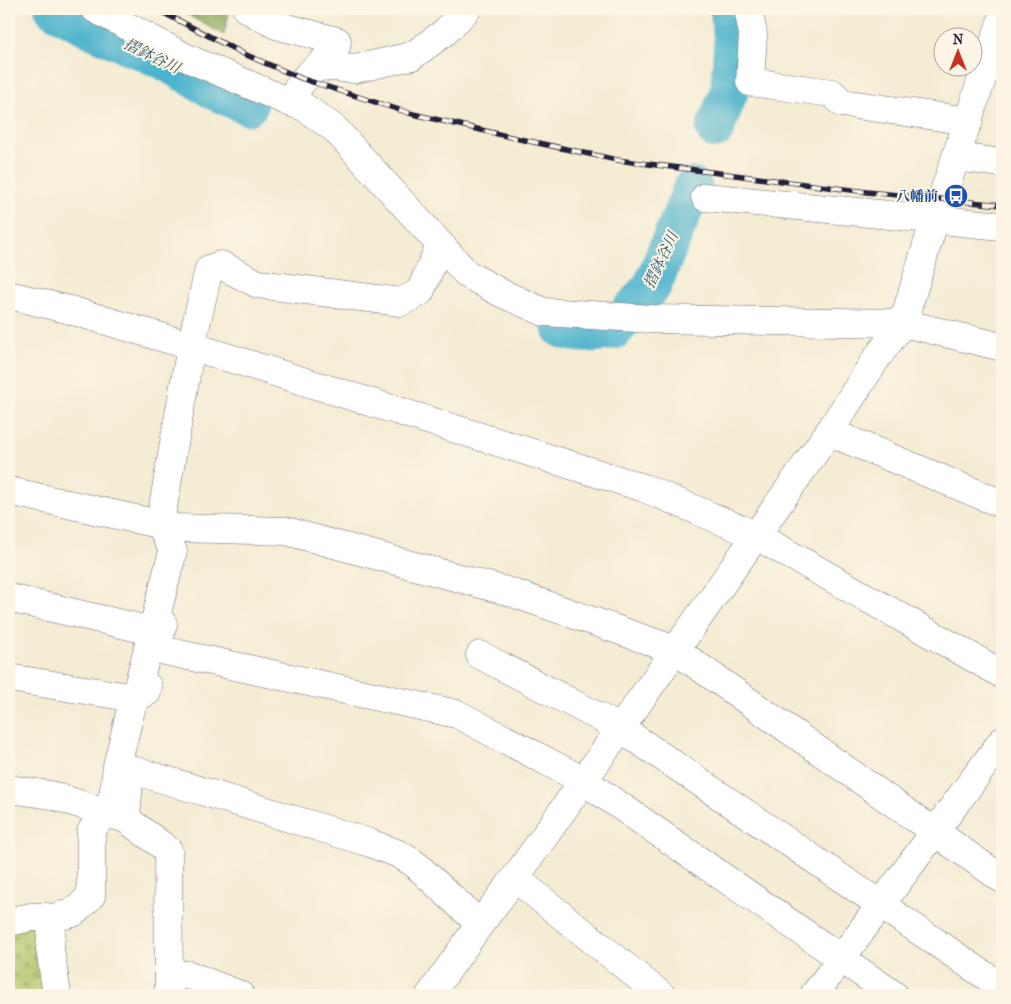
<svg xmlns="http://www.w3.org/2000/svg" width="1011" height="1004" viewBox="0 0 1011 1004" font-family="'IM FELL French Canon','Noto Serif JP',serif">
<defs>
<pattern id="forest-crowns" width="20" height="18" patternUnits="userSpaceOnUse" patternTransform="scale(1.25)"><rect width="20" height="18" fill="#8da95b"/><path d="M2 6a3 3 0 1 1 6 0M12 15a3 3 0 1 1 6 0" fill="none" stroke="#73894c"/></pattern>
<pattern id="cemetery-stones" width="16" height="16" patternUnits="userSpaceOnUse" patternTransform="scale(1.25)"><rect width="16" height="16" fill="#b2c366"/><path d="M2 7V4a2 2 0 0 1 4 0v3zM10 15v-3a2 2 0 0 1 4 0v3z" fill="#99a759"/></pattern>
</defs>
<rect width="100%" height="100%" fill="#fcf5e5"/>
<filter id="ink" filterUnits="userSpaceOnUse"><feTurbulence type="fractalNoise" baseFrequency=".02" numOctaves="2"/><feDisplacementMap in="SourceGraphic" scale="10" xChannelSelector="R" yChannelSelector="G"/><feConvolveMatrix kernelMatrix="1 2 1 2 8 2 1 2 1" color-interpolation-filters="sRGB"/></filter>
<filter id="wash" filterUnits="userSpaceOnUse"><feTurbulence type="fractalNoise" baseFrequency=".0096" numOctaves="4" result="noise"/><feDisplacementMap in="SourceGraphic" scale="20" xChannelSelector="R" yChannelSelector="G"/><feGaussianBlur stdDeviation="1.12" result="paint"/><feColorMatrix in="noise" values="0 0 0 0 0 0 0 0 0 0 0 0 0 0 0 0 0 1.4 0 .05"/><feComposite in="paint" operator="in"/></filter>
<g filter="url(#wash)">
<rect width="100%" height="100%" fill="#f4ecd3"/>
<polygon fill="url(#forest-crowns)" stroke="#58664b" points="177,9 230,9 224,35"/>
<polygon fill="url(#cemetery-stones)" stroke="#6a7250" points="37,921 51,995 9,995 9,927"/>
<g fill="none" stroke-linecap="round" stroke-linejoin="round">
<g stroke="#4eb4cd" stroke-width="39">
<polyline points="54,9 94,30 163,60 217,92 248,106"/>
<polyline points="715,129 730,89 733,40 729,9"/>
<path d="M 561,328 C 578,336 597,333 614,330 L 652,286 L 693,187"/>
</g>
</g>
</g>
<g filter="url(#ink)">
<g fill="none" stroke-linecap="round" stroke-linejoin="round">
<g stroke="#6c6970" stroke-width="29">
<g id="minor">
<polyline points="95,9 187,58 289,102 304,107 335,129 467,274 501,293 544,312 652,319 903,323 1002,347"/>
<polyline points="247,9 276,25 337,41 336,47 319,66"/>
<polyline points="748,9 753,34 750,82 832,93 842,103 969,121"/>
<path d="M 289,102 C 298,87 304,76 319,66 L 355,69 L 412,56 L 445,32 L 467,9"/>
<polyline points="956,157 1002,163"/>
<polyline points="705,197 1002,226"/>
<polyline points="9,295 70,310 191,346 644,488 755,535 1002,674"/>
<polyline points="829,432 1002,504"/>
<polyline points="9,491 176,528 286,531 510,592 675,650 1002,879"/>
<polyline points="9,598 152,631"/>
<polyline points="163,624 156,649 457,714 584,781 894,995"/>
<polyline points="480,655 620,728 1002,987"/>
<polyline points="9,678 135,698 147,692 148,687"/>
<polyline points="9,789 51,795 126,819 168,850 169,995"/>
<polyline points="126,819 130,769 367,842 399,854 415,864 480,924"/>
<polyline points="515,878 661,995"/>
<polyline points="9,922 31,917 46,917 52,923"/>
<polyline points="169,975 189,975 240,995"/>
<polyline points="57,995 50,949 52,923 59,916 73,913 91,896 91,832 113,797 117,766 130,713 135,698 173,551 160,524 191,346 209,269 221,265 258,284 401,302 420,292 440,245"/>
<polyline points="430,995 480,924 515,878 829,432 878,356 903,323 935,219 1002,19"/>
<polyline points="814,995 1002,741"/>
</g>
</g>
<use href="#minor" stroke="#fff" stroke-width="28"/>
<g stroke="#22223b" stroke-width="5.5">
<polyline id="rail" points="156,9 244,54 303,79 409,113 515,138 617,160 867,192 1002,205"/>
</g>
<use href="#rail" stroke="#fcf5e5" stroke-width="4" stroke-dasharray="11" stroke-linecap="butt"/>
</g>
</g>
<defs>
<g id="bus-disc" transform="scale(1.25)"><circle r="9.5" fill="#1a4fb4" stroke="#fcf5e5"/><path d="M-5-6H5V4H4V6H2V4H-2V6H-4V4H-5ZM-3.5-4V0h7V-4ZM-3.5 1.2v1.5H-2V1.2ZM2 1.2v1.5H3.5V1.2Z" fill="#fff"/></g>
</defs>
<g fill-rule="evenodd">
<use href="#bus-disc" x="956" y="196"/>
</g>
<g text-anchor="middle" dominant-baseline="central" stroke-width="4" stroke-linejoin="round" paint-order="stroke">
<g font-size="14" font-weight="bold" fill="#164399" stroke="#fcf5e5" text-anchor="end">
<text x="938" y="196">八幡前</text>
</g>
<g font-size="15" font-style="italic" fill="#345c75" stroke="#fcf5e5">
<text transform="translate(152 56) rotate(26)">摺鉢谷川</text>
<text transform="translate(661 260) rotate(-65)">摺鉢谷川</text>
</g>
</g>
<rect width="1011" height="1004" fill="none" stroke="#fcf5e5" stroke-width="30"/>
<g transform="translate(958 52)"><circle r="24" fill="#fcf5e5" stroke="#a5a1a1"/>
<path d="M0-4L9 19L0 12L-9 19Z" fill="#c8321e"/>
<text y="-8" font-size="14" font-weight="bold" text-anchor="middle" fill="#22223b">N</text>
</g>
</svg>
